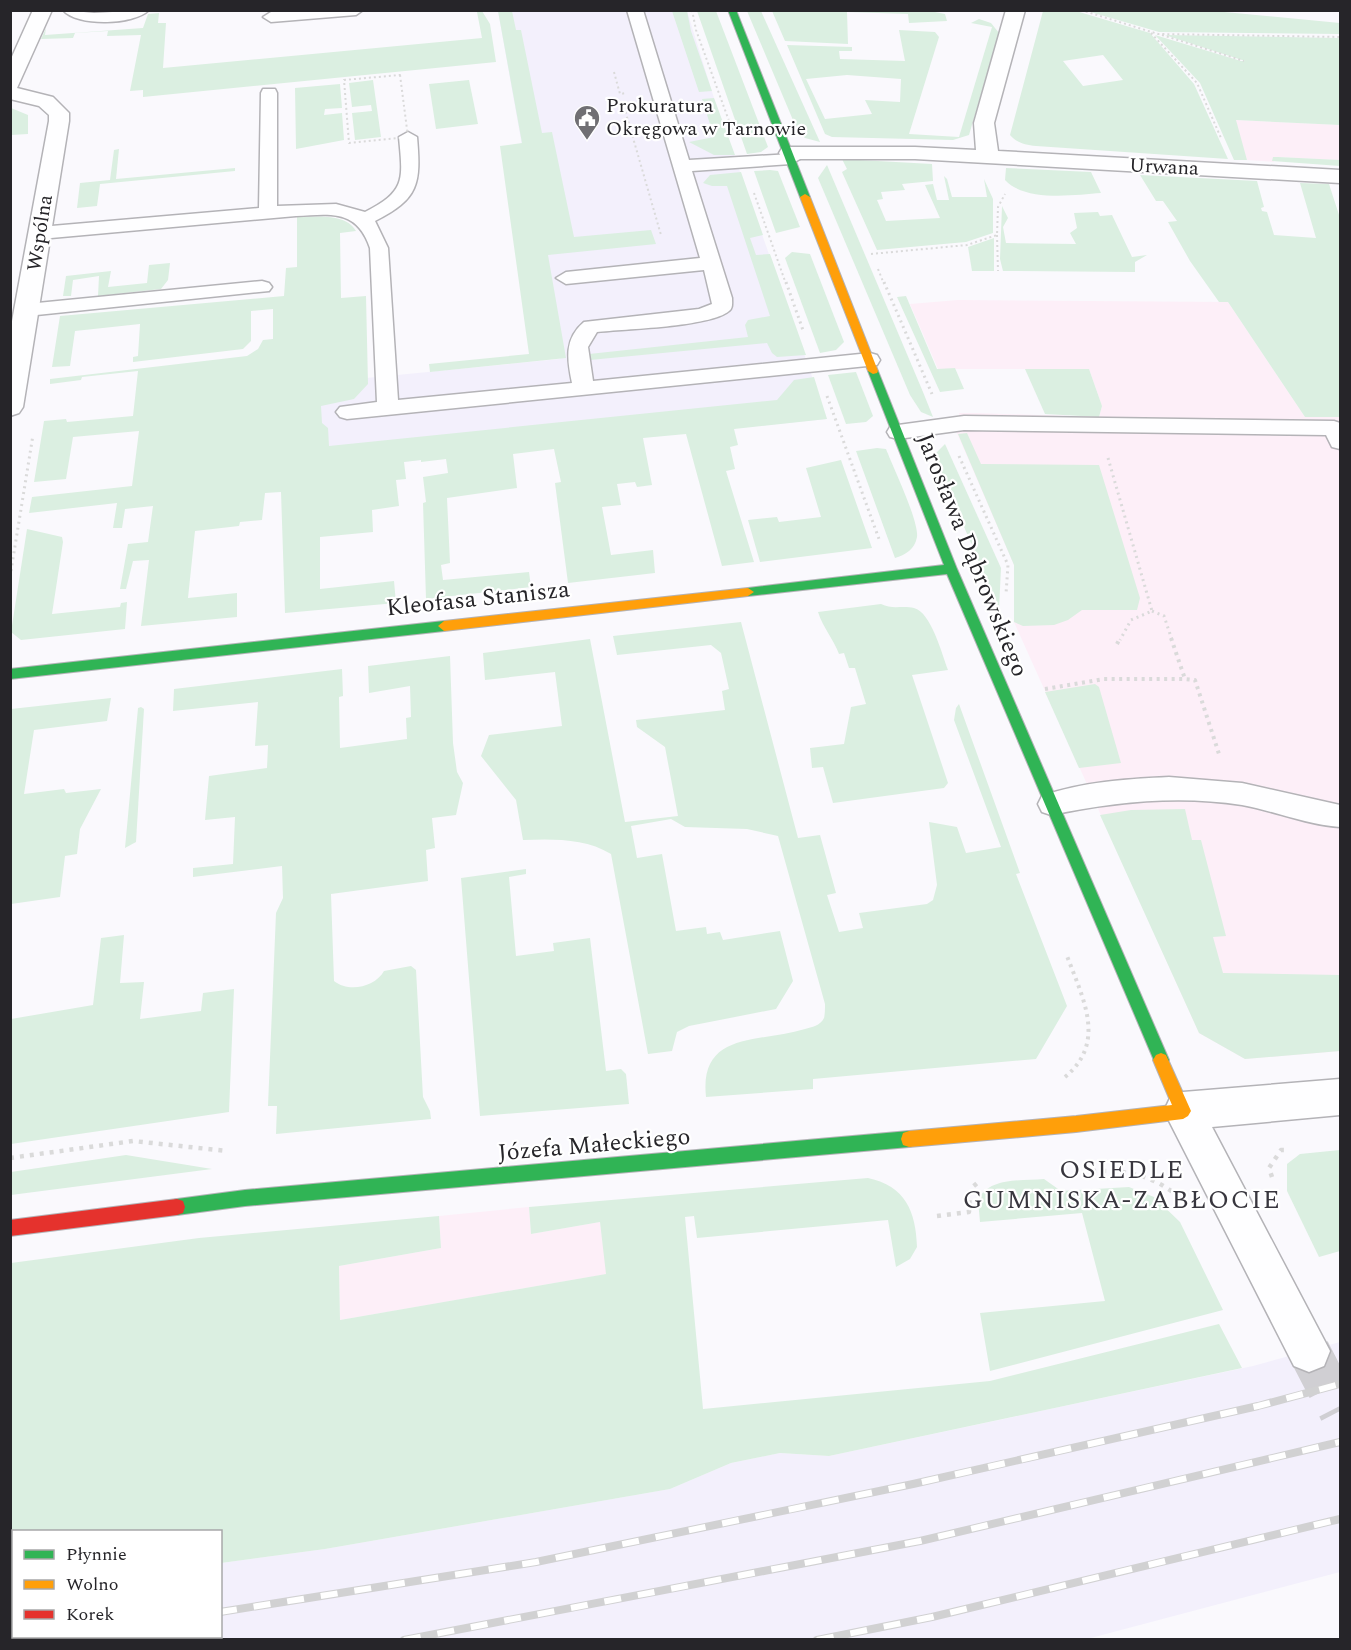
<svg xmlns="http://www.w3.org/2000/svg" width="1351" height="1650" viewBox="0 0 1351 1650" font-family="Spectral,serif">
<rect width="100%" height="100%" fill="#faf9fd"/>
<g fill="#f3f0fc">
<polygon points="498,11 687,11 714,98 827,419 283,474 284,386 560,359"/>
<polygon points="1340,1342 1340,1572 1087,1639 11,1640 10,1592 13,1592 14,1636 220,1636 221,1563 325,1549 670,1489 731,1463 780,1453 829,1456 1253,1366"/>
</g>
<g fill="#fdeff8">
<polygon points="1235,120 1340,125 1340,160 1278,157 1273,157 1274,162 1247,160"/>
<polygon points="958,300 1228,302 1305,417 1340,417 1340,1051 1245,1059 1199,1033 1014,622 1014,565 950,417 959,417 959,413 975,413 1099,417 1102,406 1089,369 938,369 910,304"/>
<polygon points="529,1207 531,1234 600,1222 607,1274 340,1320 339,1266 441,1248 439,1216"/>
</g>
<g fill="#dbefe1" fill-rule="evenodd">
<polygon points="482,11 490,24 496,62 143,97 143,90 130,91 141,35 107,36 108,31 75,33 73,38 41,39 46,28 45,35 143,28 148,14 159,13 158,23 166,23 163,68 482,38 477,12"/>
<polygon points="498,11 512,11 516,30 521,30 542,133 552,132 574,237 651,230 656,244 548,255 566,358 430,372 429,364 529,354 500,146 522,143"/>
<polygon points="672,11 687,11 691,31 712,91 699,92"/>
<polygon points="697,11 716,11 768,147 761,152 747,154"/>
<polygon points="747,11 761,11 820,142 805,138 798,132"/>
<polygon points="772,11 930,11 945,14 947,21 909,23 908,14 847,12 848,44 785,41"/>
<path d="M 1043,11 L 1076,11 L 1150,33 L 1194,84 L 1228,159 L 1036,146 C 1025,145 1017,143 1010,135 ZM 1103,55 L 1123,80 L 1083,86 L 1063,61 Z"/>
<polygon points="1087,11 1214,11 1340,23 1340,34 1159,32"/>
<path d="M 979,19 L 991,23 L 999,33 L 969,135 L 953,140 L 832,137 L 825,134 L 787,45 L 852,47 L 852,51 L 839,51 L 840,59 L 905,61 L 899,30 L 935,32 L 939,37 L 909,134 L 959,137 L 992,27 L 971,23 ZM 847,75 L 901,79 L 900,102 L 865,100 L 872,114 L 825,119 L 806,79 Z"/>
<polygon points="1155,35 1241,61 1245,61 1165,35 1340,38 1340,125 1236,120 1247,160 1234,160 1200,83"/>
<polygon points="373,80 381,137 355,140 352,113 372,111 371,105 352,107 349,83"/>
<polygon points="469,80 478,124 436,129 429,84"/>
<polygon points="340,84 342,108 325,109 324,115 342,113 344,140 296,149 295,88"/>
<polygon points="714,98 735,155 714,155 689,142 714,137 702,99"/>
<polygon points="11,108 28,115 28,134 11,135"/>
<polygon points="119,149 116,179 235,168 235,171 100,184 97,206 77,208 80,183 110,180 114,150"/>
<polygon points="1278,157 1340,160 1340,166 1272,161 1273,157"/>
<polygon points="842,159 932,164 933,181 902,184 905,190 881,192 883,199 877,200 886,221 940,218 925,185 933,184 937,200 949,200 944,176 947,179 952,197 987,197 984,179 993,199 993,233 966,242 877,250 842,172 847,169"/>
<polygon points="827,165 923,392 933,417 921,412 910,395 818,178"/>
<path d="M 1006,168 L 1091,172 L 1101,193 C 1074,195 1025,202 1005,180 Z"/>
<polygon points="770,170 778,171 800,227 776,233 754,171"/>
<polygon points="741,172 763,235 750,238 756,255 770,254 806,355 777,357 772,353 767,343 590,360 589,354 748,337 745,325 748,320 770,316 727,186 712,186 703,183 710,175"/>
<polygon points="1140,175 1257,181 1264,207 1261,208 1262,211 1267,212 1274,235 1316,238 1300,183 1329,184 1340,218 1340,417 1305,417 1228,302 1219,302 1190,261 1168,222 1177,221 1163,201 1156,201"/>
<polygon points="1002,206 1008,218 1003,227 1006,243 1076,244 1070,233 1077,228 1074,213 1098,212 1100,216 1112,215 1132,257 1147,255 1135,262 1135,272 1003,271 1000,259"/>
<path d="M 297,217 C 314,217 346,213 356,231 L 340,233 L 341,298 L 366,296 L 368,384 L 354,399 L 321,406 L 322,423 L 328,428 L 329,446 L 777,400 L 794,380 L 814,377 L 827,419 L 734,429 L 738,445 L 730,447 L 735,469 L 726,471 L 754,562 L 722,566 L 686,434 L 643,438 L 652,485 L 637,487 L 635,482 L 617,484 L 621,505 L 602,507 L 611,555 L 653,550 L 655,573 L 568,583 L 555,483 L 561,482 L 554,449 L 513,454 L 517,488 L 447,498 L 450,563 L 441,565 L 443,580 L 529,572 L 531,587 L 426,599 L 423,503 L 426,502 L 423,477 L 448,473 L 446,459 L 421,462 L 421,460 L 404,462 L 406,479 L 396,480 L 399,506 L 372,510 L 373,532 L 320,537 L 320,589 L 394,581 L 396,603 L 285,613 L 281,492 L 265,493 L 262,520 L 240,522 L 239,526 L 195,531 L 188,598 L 237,593 L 237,617 L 141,626 L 149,560 L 133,561 L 126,589 L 120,589 L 128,544 L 148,542 L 153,506 L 125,509 L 122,528 L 113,528 L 117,503 L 29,513 L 32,497 L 132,486 L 139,431 L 73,437 L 66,479 L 34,482 L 44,421 L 66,419 L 67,422 L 133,416 L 138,371 L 82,377 L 81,380 L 50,384 L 50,379 L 247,356 L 258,349 L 263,340 L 273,339 L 273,309 L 251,311 L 251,341 L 243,349 L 133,362 L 133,357 L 138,356 L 140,324 L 75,331 L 70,366 L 52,367 L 60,316 L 284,296 L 286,268 L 297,267 Z"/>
<polygon points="994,238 994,271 972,271 968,247"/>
<polygon points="792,252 810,254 844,342 836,350 820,353 785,258"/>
<polygon points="170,263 168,280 161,289 98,296 99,276 73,280 71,296 63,296 66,276 111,271 108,287 147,283 149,265"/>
<polygon points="906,296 937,369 955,368 964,389 940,392 897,297"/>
<polygon points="1025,369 1089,369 1102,406 1099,417 1045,414"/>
<polygon points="856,372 873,416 866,422 846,424 828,375"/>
<polygon points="967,433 981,464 1099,465 1140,598 1137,610 1082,610 1068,620 1054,625 1023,626 1014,622 1014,565 958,434"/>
<polygon points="945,444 1001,568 999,610 936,460 935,454"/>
<path d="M 877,448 L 886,449 C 893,467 919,521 917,537 C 915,549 905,555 895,558 L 856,451 Z"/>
<polygon points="841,460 872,548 760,562 748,520 777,517 779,522 821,517 806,468"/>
<polygon points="27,529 62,537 63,542 52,614 120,607 121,603 127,602 125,629 21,640 11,632"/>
<path d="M 881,604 C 893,610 902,605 914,608 C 931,612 942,654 948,670 L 912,675 L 948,783 L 944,788 L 833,803 L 823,767 L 812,768 L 810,748 L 844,744 L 851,707 L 866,704 L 855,668 L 849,668 L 844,653 L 839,654 C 833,638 823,628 818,612 Z"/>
<path d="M 741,622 L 798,838 L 820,835 L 836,893 L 827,895 L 839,932 L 863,928 L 859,913 L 927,904 L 933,900 L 937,885 L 929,822 L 957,827 L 966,853 L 1001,847 L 954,720 L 956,708 L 959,704 L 1020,873 L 1016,874 L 1067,1006 L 1036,1059 L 813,1079 L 813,1089 L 706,1097 C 699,1031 759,1043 805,1029 C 812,1027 820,1026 824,1018 C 825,1015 825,1008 825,1004 L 778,836 L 747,829 L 685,827 L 671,819 L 631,826 L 637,858 L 662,854 L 676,931 L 706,927 L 707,934 L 720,932 L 723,940 L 780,931 L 793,981 L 776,1009 L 689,1026 L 677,1032 L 672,1051 L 648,1054 L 611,854 C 585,838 552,839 523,840 L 516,800 L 481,756 L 489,735 L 562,726 L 555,672 L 485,680 L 483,653 L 590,639 L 625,822 L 678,816 L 665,747 L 637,727 L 636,720 L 725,710 L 722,691 L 729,689 L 721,653 L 711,645 L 617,655 L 613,636 Z"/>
<path d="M 450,656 L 453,743 L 457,772 L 463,783 L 456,815 L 432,818 L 435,848 L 426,850 L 428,881 L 331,894 L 334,981 C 349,993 375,987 384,971 L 411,966 L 416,970 L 423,1097 L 430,1111 L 431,1119 L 276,1134 L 277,1106 L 268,1106 L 276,913 L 283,898 L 282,866 L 193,877 L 193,868 L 233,864 L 235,817 L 205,820 L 209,776 L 267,768 L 268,745 L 255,746 L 258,702 L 173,711 L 174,689 L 342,669 L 343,696 L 339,697 L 340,748 L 407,739 L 406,718 L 411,717 L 410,686 L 369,693 L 368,666 Z"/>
<polygon points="1095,684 1099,687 1121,763 1079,768 1045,692"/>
<polygon points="111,698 107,721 34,730 24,794 64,789 66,793 101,789 80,829 77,854 65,856 60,897 11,904 11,709"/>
<polygon points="141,707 144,709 136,842 125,848 138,708"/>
<polygon points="1185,809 1192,840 1201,840 1226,936 1213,937 1223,973 1340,975 1340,1051 1245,1059 1199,1033 1100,815 1131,810"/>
<polygon points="526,869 526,874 509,877 516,956 554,951 553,943 590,938 606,1071 621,1069 626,1074 629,1104 480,1116 461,878"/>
<polygon points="124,935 120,983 144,982 140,1019 201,1011 203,993 234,989 229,1112 11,1144 11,1019 93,1005 101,938"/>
<polygon points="1340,1150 1340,1251 1319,1257 1287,1191 1287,1164 1300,1154"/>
<polygon points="126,1155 212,1169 11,1195 11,1172"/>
<path d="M 868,1178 C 905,1186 916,1211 917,1247 L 910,1259 L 896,1267 L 888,1220 L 697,1238 L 694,1216 L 685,1217 L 703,1409 L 990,1381 L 1219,1324 L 1242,1368 L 829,1456 L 780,1453 L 731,1463 L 670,1489 L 325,1549 L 221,1563 L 220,1532 L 14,1532 L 13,1592 L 11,1592 L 11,1263 L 199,1238 L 439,1216 L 441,1248 L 339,1266 L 340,1320 L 606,1274 L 600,1222 L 531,1234 L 529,1207 Z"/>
<path d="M 1044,1179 L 1061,1191 L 1129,1187 L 1154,1197 L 1180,1222 L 1223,1310 L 990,1371 L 980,1313 L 1105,1301 L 1082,1213 L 980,1222 L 978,1200 C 989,1177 1021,1181 1044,1179 Z"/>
</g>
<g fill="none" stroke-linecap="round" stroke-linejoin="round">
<polyline stroke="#d0cfd3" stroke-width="42" stroke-dasharray="42 21" stroke-linecap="butt" points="1309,1351 1340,1411"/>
<g stroke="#b4b3b7" stroke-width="3">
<g id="lane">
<path d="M 63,10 L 94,13 L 149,10 C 134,25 77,27 63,10 Z"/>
<polygon points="293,10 363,10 356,15 271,22 263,17 271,12"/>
<path d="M 627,10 L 643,10 L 689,160 L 791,154 L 800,159 L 791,164 L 692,171 L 732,298 C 732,303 733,308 729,311 C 711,327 624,329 597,332 L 588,347 L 593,381 L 870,353 L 877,355 L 880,360 L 877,365 L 347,419 L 340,417 L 336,412 L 340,407 L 377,402 L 370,248 C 357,209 331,214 296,216 L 40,239 L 31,233 L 40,227 L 259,208 L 261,93 L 263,89 L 275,89 L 277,93 L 277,206 L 336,204 L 365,212 C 406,191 403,180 399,137 L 408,132 L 417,137 C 421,184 419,199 375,221 L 388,248 L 398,400 L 572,383 C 567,359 564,339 584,322 L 699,309 L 712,304 L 704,270 L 566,284 L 556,278 L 566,272 L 700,258 Z"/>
<polygon points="262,281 269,283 272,287 269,291 27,316 20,314 17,310 20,306 27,304"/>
<polygon points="964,416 1334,421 1340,423 1340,449 1332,447 1326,435 964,430 898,439 890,437 887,432 890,427 898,425"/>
<path d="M 1169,777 L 1242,783 L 1340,805 L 1340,827 C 1307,825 1275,811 1242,805 C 1177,795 1115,802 1051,815 L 1042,812 L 1038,804 L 1042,796 C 1081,782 1127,779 1169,777 Z"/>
</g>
</g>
<g stroke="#b4b3b7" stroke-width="3">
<g id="street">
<polygon points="33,10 52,10 17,88 53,97 69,113 69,121 23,407 19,413 10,416 10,332 49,121 49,115 39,106 10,99 10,61"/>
<polygon points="1006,10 1025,10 994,123 998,151 1340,170 1340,183 915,159 790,159 782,158 779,153 782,148 790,147 915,147 976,150 974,123"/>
<polygon points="1340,1079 1340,1115 1212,1127 1330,1351 1324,1366 1309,1372 1294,1366 1164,1111 1170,1098 1183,1092"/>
</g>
</g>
<g stroke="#b4b3b7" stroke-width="2">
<g id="fast">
<polygon points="728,10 736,10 810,197 808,199 800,197"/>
<polygon points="873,368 878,371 957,569 1169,1060 1166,1065 1161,1067 1156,1065 947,574 748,596 742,592 748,588 944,565 868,371"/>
<polygon points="444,621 450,626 444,631 10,679 10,669"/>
<polygon points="909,1131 915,1133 917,1139 915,1145 909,1147 245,1206 177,1215 171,1213 169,1207 171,1201 177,1199 245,1190"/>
</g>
</g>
<g stroke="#b4b3b7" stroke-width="2">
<g id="slow">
<polygon points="805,194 810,197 878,371 877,373 873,374 868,371 800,197"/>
<polygon points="748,588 754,592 748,596 444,631 438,626 444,621"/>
<polygon points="1161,1053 1166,1055 1191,1111 1188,1116 1183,1119 1076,1132 909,1147 903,1145 901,1139 903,1133 909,1131 1076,1116 1172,1105 1153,1060 1156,1055"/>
</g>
</g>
<g stroke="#b4b3b7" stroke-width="2">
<polygon id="jam" points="177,1199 183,1201 185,1207 183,1213 177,1215 10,1236 10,1220"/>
</g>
<g stroke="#dadada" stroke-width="2" stroke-dasharray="2 3" stroke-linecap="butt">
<polyline points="692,10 696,30 733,132"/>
<polyline points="1081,10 1158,34 1340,37"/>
<polyline points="1151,33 1197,83 1221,138"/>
<polyline points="1162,35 1244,61"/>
<polyline points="614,72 620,94 626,93"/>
<polygon points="400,75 408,137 349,143 344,80"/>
<polyline points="628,110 625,110 661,235"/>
<polyline points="754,193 786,284"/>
<polyline points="997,235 998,271"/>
<polyline points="871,254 967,245 997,235 998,207 1005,194"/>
<polyline points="878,269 884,284"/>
</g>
<g stroke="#dadada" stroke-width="3" stroke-dasharray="2 4" stroke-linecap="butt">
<polyline points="786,282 804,333"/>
<polyline points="884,282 932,394"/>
<polyline points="827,396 879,539"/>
<polyline points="959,456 1008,565 1006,594"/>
<polyline points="1108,458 1152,611 1131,620 1120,640"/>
<polyline points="10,577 33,435"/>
<polyline points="1152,611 1164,616 1172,640"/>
</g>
<g stroke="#dadada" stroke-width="4" stroke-dasharray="3 4.5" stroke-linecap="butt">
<polyline points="1171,638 1185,679 1195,680 1219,754"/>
<polyline points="1117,644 1120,638"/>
<polyline points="1045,689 1104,679 1185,679"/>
<path d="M 1065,1077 C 1107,1042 1083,999 1067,956"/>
</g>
<g stroke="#dadada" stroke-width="4.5" stroke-dasharray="4 6" stroke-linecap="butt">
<polyline points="10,1158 133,1141 227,1151"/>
<path d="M 1092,1171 C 1123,1170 1149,1174 1174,1193"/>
<polyline points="1272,1177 1269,1168 1281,1150 1285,1150"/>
<polyline points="937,1216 969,1212 970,1189 981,1180"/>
</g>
<use href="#lane" fill="#fefeff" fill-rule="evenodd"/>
<use href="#street" fill="#fefeff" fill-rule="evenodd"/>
<use href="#fast" fill="#30b455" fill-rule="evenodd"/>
<use href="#slow" fill="#ff9f0a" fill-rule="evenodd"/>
<use href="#jam" fill="#e5322d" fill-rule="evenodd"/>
<g stroke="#d1d1d2" stroke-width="8">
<g id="rail">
<polyline points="220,1612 536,1562 913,1484 1258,1406 1340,1384"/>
<polyline points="41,1640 64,1636"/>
<polyline points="404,1640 920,1541 1340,1442"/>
<polyline points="817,1640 932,1617 1340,1519"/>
</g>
</g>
<use href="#rail" stroke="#fff" stroke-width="6" stroke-dasharray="17" stroke-linecap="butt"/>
</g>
<defs>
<g id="civic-pin" transform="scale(1.35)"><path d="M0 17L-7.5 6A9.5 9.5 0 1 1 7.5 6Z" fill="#706f73" stroke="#fff"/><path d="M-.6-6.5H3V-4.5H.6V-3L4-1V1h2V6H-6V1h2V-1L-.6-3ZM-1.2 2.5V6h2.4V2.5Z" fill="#fff"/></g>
</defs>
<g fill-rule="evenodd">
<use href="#civic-pin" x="587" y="118"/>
</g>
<g text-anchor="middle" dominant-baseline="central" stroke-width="4.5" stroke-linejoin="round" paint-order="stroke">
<g font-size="20" fill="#262529" stroke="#fff" text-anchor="start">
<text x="606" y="106">Prokuratura<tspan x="606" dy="23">Okręgowa w Tarnowie</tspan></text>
</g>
<g font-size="20" fill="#262529" stroke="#fff">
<text transform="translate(1164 167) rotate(3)">Urwana</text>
<text transform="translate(40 233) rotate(-81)">Wspólna</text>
</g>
<g font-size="24" fill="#262529" stroke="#fff">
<text transform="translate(972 555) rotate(68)">Jarosława Dąbrowskiego</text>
<text transform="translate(478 599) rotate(-6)">Kleofasa Stanisza</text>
<text transform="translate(594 1145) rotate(-5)">Józefa Małeckiego</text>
</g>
<g font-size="26" letter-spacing="1.5" fill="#38363e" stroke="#fff">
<text x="1122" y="1170">OSIEDLE<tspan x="1122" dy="30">GUMNISKA-ZABŁOCIE</tspan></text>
</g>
</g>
<rect width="1351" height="1650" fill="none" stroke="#262529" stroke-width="24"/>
<rect x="12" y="1530" width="210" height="108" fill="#ffffff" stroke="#a8a8a9" stroke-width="1.5"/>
<rect x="24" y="1550" width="30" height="9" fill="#30b455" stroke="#a8a8a9" stroke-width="1.5"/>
<text x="66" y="1560" font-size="18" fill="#262529">Płynnie</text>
<rect x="24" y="1580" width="30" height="9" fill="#ff9f0a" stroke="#a8a8a9" stroke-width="1.5"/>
<text x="66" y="1590" font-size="18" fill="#262529">Wolno</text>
<rect x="24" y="1610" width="30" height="9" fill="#e5322d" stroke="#a8a8a9" stroke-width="1.5"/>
<text x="66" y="1620" font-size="18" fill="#262529">Korek</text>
</svg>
